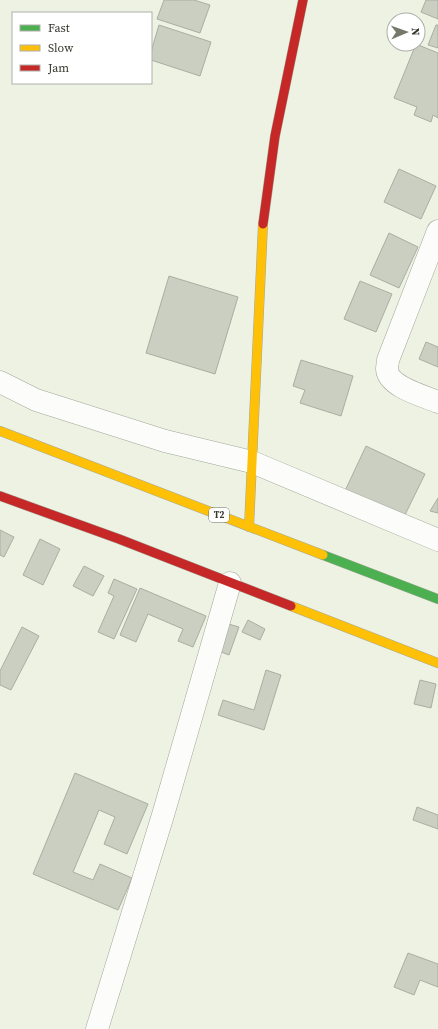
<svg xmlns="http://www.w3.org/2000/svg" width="438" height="1029" viewBox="0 0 438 1029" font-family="'Source Serif 4',serif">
<rect width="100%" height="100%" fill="#edf2e2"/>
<g fill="#cbcfc2" stroke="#aaaea2">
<polygon points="164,0 194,0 210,5 200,33 157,19"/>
<polygon points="426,0 438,0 438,19 421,12"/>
<polygon points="159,25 211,42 200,76 151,60 151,52"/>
<polygon points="436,25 438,25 438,48 428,45"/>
<polygon points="416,44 438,53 438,118 433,115 431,122 414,115 417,107 394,98"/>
<polygon points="399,169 436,186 421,219 384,202"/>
<polygon points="389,233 418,247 399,288 370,275"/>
<polygon points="169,276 238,297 215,374 146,353"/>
<polygon points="360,281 392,294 376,332 344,319"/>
<polygon points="426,342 438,347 438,367 419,359"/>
<polygon points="301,360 353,376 341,416 300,403 305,390 293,386"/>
<polygon points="366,446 425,474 402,521 344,493"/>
<polygon points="438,498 438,513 430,511"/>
<polygon points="0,530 14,537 4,557 0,555"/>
<polygon points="40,539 60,549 43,585 23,575"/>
<polygon points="84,566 104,576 93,596 73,586"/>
<polygon points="114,579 137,589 114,639 98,632 114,596 108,593"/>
<polygon points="140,588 206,616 193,647 178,641 183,629 148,614 136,642 120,635"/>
<polygon points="248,620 265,629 260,640 242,632"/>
<polygon points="225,623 239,627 229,655 216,650"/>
<polygon points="22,627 39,636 11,690 0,685 0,671"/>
<polygon points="266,670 281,675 264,730 218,715 223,700 254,710"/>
<polygon points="420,680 436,684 431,708 414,704"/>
<polygon points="75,773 148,804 127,854 104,844 115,817 99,810 73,872 93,880 100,864 132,878 118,910 33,874"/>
<polygon points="417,807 438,815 438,829 413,820"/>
<polygon points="408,953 438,964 438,987 420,980 414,995 394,987"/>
</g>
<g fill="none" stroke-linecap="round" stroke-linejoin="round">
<g stroke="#a3a79a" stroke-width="23">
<g id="street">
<path d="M 438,231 L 388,360 C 388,363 387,366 387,369 C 388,387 424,396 438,402"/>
<polyline points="0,382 36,400 165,441 252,462 438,540"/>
<polyline points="97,1029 163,815 230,583"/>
</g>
</g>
<g stroke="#a3a79a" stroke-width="10">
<polyline id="fast" points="323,555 438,599"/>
</g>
<g stroke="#a3a79a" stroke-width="10">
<g id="slow">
<polyline points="0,431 323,555"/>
<polyline points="249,527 263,224"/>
<polyline points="291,606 438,663"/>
</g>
</g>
<g stroke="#a3a79a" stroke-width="10">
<g id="jam">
<polyline points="263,224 275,136 303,0"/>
<polyline points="0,496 119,539 291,606"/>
</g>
</g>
<use href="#street" stroke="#fcfdfb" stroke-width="22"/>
<use href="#fast" stroke="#4caf50" stroke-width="9"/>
<use href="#slow" stroke="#ffc107" stroke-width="9"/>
<use href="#jam" stroke="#c62828" stroke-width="9"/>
</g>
<g text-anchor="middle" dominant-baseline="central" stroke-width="3" stroke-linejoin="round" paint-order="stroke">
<rect fill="#fff" stroke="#71746b" stroke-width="1" x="209" y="508" width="20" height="14" rx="3"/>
<g font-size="9" font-weight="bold" fill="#34382c">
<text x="219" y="515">T2</text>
</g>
</g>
<rect x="12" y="12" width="140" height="72" fill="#ffffff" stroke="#aeafab"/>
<rect x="20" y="25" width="20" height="6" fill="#4caf50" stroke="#aeafab"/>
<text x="48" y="32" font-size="12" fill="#34382c">Fast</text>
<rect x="20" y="45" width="20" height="6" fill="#ffc107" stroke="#aeafab"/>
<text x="48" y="52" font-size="12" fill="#34382c">Slow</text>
<rect x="20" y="65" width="20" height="6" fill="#c62828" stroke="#aeafab"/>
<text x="48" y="72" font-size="12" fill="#34382c">Jam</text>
<g transform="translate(406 32) rotate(88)"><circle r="19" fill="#ffffff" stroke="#aeafab"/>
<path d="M0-3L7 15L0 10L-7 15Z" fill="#75796c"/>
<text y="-6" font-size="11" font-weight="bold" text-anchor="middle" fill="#34382c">N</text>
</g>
</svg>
